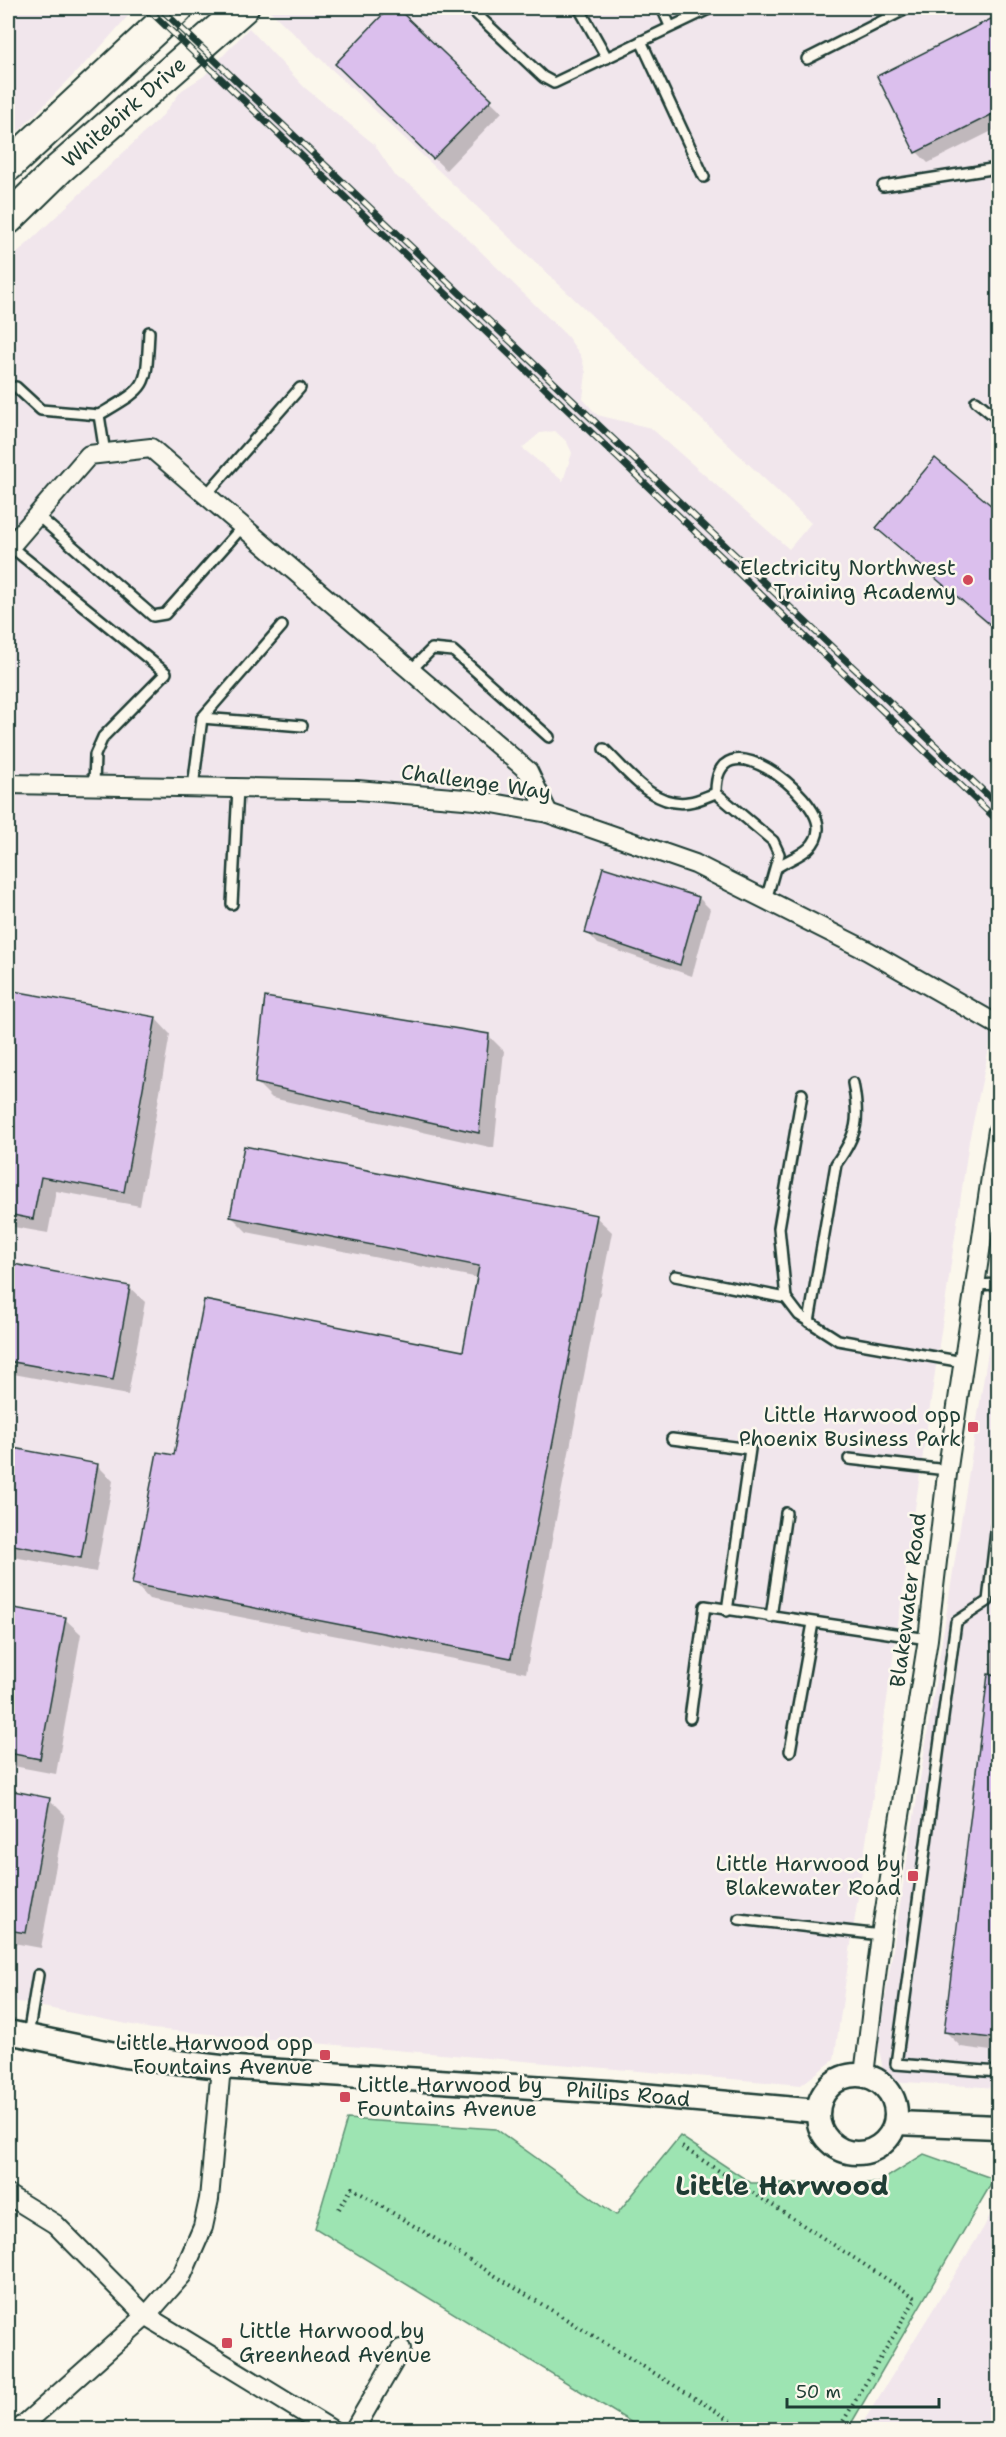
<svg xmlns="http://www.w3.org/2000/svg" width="1006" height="2437" viewBox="0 0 1006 2437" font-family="'Shantell Sans',sans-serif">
<rect width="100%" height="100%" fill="#fbf7ec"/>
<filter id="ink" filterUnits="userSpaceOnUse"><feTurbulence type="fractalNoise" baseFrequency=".0167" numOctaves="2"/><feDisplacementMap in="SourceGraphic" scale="12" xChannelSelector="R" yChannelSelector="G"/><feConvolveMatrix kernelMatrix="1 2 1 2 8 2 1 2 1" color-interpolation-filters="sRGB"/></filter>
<g filter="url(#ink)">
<g fill="#f1e6ec" fill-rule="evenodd">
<polygon points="8,8 135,8 99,49 8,142"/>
<path d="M 275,8 L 998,8 L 998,1007 L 969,1141 L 834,2060 L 801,2085 L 152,2029 L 8,2000 L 8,262 L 163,115 L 182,90 L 204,76 L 249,28 L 305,88 L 374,144 L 396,177 L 411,185 L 424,196 L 567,336 L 581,356 L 586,373 L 583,399 L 597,415 L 651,428 L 789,549 L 811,523 L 270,11 ZM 555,431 L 567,442 L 572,453 L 563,481 L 522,448 L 540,433 Z"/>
<polygon points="998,1289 998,2088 890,2081 883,2071 878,2043"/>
<polygon points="998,2199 998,2429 859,2429 984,2227"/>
</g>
<polygon fill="#9de4b2" stroke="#5e9073" stroke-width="1.5" points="347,2119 496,2129 616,2215 680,2136 751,2183 878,2183 924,2154 994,2179 848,2429 642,2429 315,2228"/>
<g fill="#0003">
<polygon points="8,8 10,8 11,89 8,89"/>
<polygon points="391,8 395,8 502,112 446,170 337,64"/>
<polygon points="998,18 998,128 928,163 917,152"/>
<polygon points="998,514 998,633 894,543"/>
<polygon points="699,898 710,909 692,976 598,944 587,932"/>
<polygon points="8,991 155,1018 170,1034 140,1206 56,1191 48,1233 8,1226"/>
<polygon points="488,1035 504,1051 494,1148 272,1098 257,1083"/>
<polygon points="232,1217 596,1217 612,1232 526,1673 149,1599 134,1583 175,1457 464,1352 479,1278 247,1232"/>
<polygon points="8,1265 129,1287 145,1302 128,1395 8,1373"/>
<polygon points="8,1449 97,1465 113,1481 96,1572 8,1556"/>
<polygon points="8,1608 65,1619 81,1634 56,1774 8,1765"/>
<polygon points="996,1622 998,1623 998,2052 961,2047 946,2032"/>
<polygon points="8,1792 49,1799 65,1815 41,1948 8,1942"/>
</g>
<g fill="#dbbfed" stroke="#1f3d34" stroke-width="1.5">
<polygon points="389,8 397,8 492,99 433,159 335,64"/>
<polygon points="999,15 999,111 915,153 877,76"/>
<polygon points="935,458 999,512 999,632 876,528"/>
<polygon points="603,867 699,897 680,965 585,933"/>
<polygon points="8,990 156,1017 124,1192 41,1177 33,1219 8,1214"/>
<polygon points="265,997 489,1034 479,1133 255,1083"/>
<polygon points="244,1146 597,1215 511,1658 132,1584 157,1452 174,1455 204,1300 463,1351 479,1266 230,1217"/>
<polygon points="8,1263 130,1286 113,1380 8,1361"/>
<polygon points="8,1447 98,1464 81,1558 8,1544"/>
<polygon points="8,1607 66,1617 40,1759 8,1753"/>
<polygon points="988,1674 999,1675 999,2039 944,2032"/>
<polygon points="8,1790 50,1798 26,1933 8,1930"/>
</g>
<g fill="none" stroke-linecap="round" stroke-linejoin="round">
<g stroke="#1f3d34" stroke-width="14">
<g id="service">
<polyline points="470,8 543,77 554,83 711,8"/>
<polyline points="579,8 607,58"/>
<polyline points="662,8 670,26"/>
<polyline points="641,41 704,177"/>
<polyline points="807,59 908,8"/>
<polyline points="883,186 998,168"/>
<polyline points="16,387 41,410 99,415"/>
<polyline points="976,401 998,419"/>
<path d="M 105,453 L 99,415 C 149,385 146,390 149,332"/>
<polyline points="206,495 300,388"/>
<polyline points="37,515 153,616 165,614 243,526"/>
<polyline points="10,546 166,673 103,737 95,755 94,785"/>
<polyline points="411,670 432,649 453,651 549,737"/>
<polyline points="202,718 302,726"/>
<path d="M 604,749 C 627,771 653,808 689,802 C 698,801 707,796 716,793"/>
<polyline points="193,787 202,718 282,626"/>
<path d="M 766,900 L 779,854 L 773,841 L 716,793 C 715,714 820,795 818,829 C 817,852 791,857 776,868"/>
<polyline points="232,904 238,788"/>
<polyline points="675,1276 786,1298 799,1315 838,1340 963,1362"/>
<polyline points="975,1285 998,1284"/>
<polyline points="786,1298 779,1228 802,1094"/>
<path d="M 809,1322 L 836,1164 C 858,1133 860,1120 853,1083"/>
<polyline points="672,1439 750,1449 727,1611"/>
<polyline points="849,1459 947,1470"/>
<polyline points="998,1514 988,1601 956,1622 896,2064 998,2072"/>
<polyline points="771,1617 786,1513"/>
<polyline points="690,1718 705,1606 928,1639"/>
<polyline points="790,1751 813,1623"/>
<polyline points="739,1919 881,1935"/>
<polyline points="28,2036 38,1975"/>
</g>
</g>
<g stroke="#1f3d34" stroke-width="22">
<g id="minor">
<polyline points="8,549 89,455 151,448 528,771 548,813"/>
<polyline points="8,784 357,790 476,800 548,813 695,864 868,951 998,1025"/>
<polyline points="864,2075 881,1935 928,1639 947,1474 998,1130"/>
<polyline points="8,2195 55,2224 146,2316 332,2430"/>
<polyline points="18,2430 146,2316 182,2275 203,2227 209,2199 221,2067"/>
<polyline points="354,2430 401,2349"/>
</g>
</g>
<g stroke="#1f3d34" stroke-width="27">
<g id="tertiary">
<path id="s1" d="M 8,2032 L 125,2056 L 221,2067 L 609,2092 L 818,2111"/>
<circle cx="857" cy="2114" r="39"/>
<polyline points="896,2123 998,2127"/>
</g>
</g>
<g stroke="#1f3d34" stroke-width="34">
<g id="trunk">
<polyline points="8,166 178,8"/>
<path id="s2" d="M 8,219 L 59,169 L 243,8"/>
</g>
</g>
<g stroke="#1f3d34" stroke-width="4" stroke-dasharray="1.5 4.5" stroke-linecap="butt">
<polyline points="682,2147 916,2298 838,2430"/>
<polyline points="339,2209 352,2188 747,2430"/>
</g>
<use href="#service" stroke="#fbf7ec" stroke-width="9"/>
<use href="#minor" stroke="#fbf7ec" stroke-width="18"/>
<use href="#tertiary" stroke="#fbf7ec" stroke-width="22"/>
<use href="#trunk" stroke="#fbf7ec" stroke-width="30"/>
<g stroke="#1f3d34" stroke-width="7">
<g id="rail">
<polyline points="147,8 998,821"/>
<polyline points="160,8 998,805"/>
</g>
</g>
<use href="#rail" stroke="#fbf7ec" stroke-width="4.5" stroke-dasharray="14" stroke-linecap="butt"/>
</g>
</g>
<g fill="#d1495b" stroke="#fbf7ec" stroke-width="2">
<circle cx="968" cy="580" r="6"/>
<rect x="967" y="1421" width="12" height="12" rx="3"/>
<rect x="907" y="1870" width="12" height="12" rx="3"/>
<rect x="319" y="2049" width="12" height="12" rx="3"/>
<rect x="339" y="2091" width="12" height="12" rx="3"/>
<rect x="221" y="2337" width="12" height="12" rx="3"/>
</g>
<g text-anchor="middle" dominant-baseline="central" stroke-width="5" stroke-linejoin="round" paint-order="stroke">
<g font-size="21" fill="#1f3d34" stroke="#fbf7ec">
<text stroke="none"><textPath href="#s2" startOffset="158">Whitebirk Drive</textPath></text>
<text transform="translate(476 782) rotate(8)">Challenge Way</text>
<text transform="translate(908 1600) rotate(-83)">Blakewater Road</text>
<text stroke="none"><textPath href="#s1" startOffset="624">Philips Road</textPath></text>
</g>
<g font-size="21" fill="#1f3d34" stroke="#fbf7ec" text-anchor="end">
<text x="956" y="568">Electricity Northwest<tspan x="956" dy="24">Training Academy</tspan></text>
<text x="961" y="1415">Little Harwood opp<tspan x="961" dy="24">Phoenix Business Park</tspan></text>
<text x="901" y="1864">Little Harwood by<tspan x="901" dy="24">Blakewater Road</tspan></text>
<text x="313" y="2043">Little Harwood opp<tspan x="313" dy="24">Fountains Avenue</tspan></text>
<text x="357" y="2085" text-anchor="start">Little Harwood by<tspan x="357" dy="24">Fountains Avenue</tspan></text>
<text x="239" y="2331" text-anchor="start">Little Harwood by<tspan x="239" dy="24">Greenhead Avenue</tspan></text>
</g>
<g font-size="27" font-weight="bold" fill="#1f3d34" stroke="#fbf7ec">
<text x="782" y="2185">Little Harwood</text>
</g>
</g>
<rect width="1006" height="2437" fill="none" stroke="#fbf7ec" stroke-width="30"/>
<rect x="15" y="15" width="976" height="2407" fill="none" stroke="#1f3d34" stroke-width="2" filter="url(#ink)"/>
<path d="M787 2398v9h152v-9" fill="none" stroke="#1f3d34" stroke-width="3"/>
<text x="796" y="2398" font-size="18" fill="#1f3d34" stroke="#fbf7ec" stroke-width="4.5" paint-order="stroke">50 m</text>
</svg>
